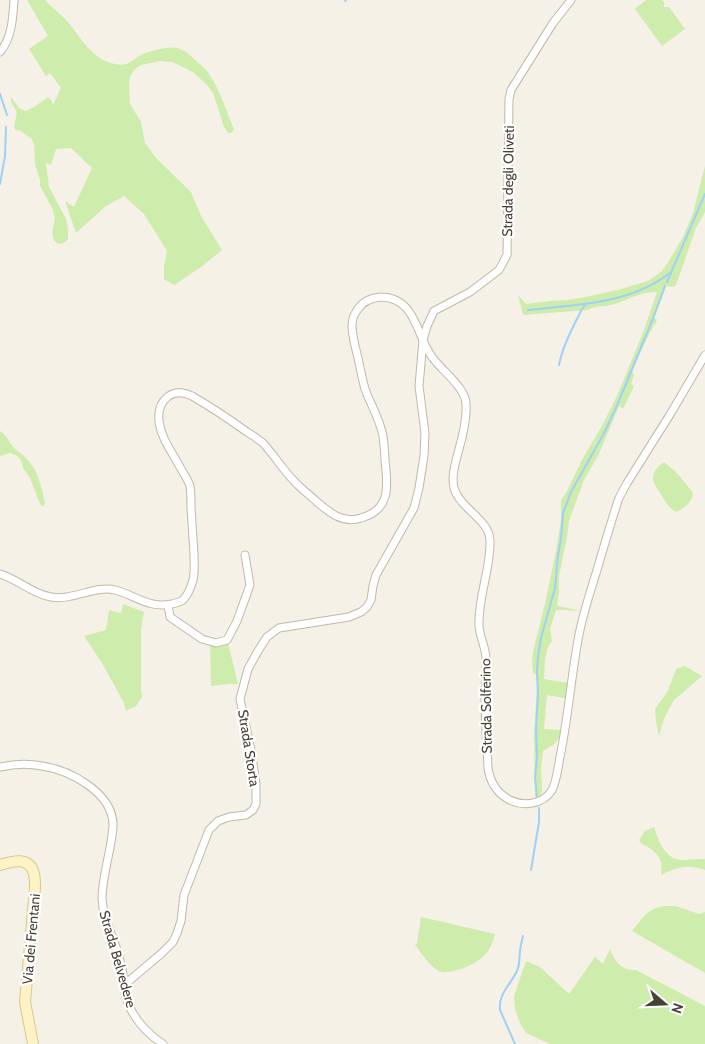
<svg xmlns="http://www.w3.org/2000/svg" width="705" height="1044" viewBox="0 0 705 1044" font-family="Cabin,sans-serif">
<rect width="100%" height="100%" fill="#f5f1e7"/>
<g fill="#ceecac">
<path d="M 27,0 L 45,0 C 51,7 58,12 65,19 C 80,35 91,60 115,64 C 130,68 133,57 146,53 C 156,50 170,45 180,49 C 186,51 191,56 195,60 C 199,64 204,67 207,71 C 219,87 225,108 233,127 L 234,130 L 231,133 L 228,133 L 224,127 L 213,93 L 206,84 L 194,73 L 185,68 L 172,62 L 160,61 L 141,65 L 134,70 L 130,77 L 129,84 L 130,104 L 141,122 L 145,143 L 157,159 L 191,192 L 201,216 L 222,250 L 201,267 L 174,285 L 164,279 L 164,266 L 167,251 L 144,214 L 124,196 L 106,206 L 76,233 L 65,201 L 74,207 L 92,168 L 71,148 L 56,149 L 51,165 L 46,163 L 49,187 L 66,219 L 68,229 L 68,239 L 64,243 L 59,244 L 54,241 L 52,233 L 55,218 L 52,208 L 40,186 L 40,180 L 35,164 L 34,144 L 32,139 L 19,130 L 15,130 L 14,127 L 17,112 L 11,102 L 11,97 L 19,108 L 26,111 L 34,107 L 48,97 L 51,100 L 53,105 L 61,88 L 50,73 L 46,76 L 29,49 L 48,36 Z"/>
<polygon points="646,0 662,0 664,2 664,7 669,7 685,29 662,46 635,9"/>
<path d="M 705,166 L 705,212 L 696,228 L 676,285 L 674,287 L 666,286 L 654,318 L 657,320 L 649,334 L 632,371 L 634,375 L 631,384 L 634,386 L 623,409 L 619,406 L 599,454 L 584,480 L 569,521 L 567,537 L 559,576 L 559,592 L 557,604 L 558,606 L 581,611 L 562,610 L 556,610 L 550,629 L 552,641 L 548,647 L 545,659 L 544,679 L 568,683 L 565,698 L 547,695 L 544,729 L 561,730 C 559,743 553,745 543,751 L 541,768 L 542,792 L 540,796 L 535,797 L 534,737 L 537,685 L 536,675 L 533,673 L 532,661 L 533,652 L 545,604 L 556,551 L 561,521 L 561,500 L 566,493 L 582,460 L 603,424 L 617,396 L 644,330 L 657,292 C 641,291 626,301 611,305 C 603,307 595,305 588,310 L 523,315 L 518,295 L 526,304 L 549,301 L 567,300 L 586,297 L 621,289 L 648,281 L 661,272 L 667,264 L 683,237 L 693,213 Z"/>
<path d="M 0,431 C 7,435 9,443 15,449 C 18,452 21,453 24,456 C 38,469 41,485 45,503 L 44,506 L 42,506 L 40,504 L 30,478 L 23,468 L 21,460 L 16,455 L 10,453 L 0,456 Z"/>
<path d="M 664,462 L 678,474 L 693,493 C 693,502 684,508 676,512 C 669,508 666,503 662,496 C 652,482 648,473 664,462 Z"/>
<polygon points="123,604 144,612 141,629 141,689 142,697 136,706 126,711 124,703 102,663 84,636 106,630 109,610 121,613"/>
<polygon points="228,643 238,684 229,684 211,686 210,644"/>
<polygon points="685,666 702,676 674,700 665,716 659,736 656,721 655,709 668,691 676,669"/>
<path d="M 654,827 C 658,840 665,859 681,860 C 689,860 697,859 705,859 L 705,870 C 687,864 678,867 661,875 C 663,861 660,855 648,847 C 644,845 641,844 639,840 L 645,831 Z"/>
<path d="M 665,906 L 676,906 L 699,914 L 705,912 L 705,973 L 632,931 C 643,918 647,908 665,906 Z"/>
<path d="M 421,917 L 495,934 C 490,954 480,962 461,969 C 456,970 448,973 442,972 C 432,970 421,952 415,945 L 417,943 Z"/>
<path d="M 610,949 C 615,962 622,971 636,970 L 705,1006 L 705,1044 L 550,1044 L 526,1033 L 520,1023 L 515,1009 L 514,996 L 526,961 L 540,967 L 569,994 L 595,957 L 603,964 Z"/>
</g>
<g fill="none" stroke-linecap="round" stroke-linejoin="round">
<g stroke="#9fd0f6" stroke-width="2">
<polyline points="345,1 346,0"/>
<polyline points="0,94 7,115"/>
<polyline points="0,184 5,156 6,127"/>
<polyline points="667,282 705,194"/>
<path d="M 528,310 C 576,305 632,304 671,272"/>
<path d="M 559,365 C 563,345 573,327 582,309 L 586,304"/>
<polyline points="537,797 535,778 537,757 536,728 538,694 537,670 538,656 541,638 555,588 558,555 561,539 563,513 571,492 603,435 616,408 654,316 665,286"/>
<polyline points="531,870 539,822 539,808"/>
<path d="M 515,1044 L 500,1010 C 498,994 511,984 517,971 C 520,964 519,959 520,952 C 520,947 522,941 523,936"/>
</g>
<g stroke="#c1b9a8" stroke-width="9">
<g id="minor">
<path d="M 0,52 C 12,38 13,17 14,0"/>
<path d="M 0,574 C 18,579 32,594 51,597 C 72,601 96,585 115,590 C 135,595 149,609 172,604 C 176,603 180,602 183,600 C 188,595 191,587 193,580 C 195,572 194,562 194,554 C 193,538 192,523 191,508 C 191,501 191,493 190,486 C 188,480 184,474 181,469 C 173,453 161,439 159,421 C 157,399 173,387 192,396 C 211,407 229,419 247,432 C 252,435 258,439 263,443 C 274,455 283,470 295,482 C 301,489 310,495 317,502 C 330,513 343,524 361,518 C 391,510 388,485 385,461 C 385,453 384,444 383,436 C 380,420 371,405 365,389 C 361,375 359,360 355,346 C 353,335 349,322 356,312 C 361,303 370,298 380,297 C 416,297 416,335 432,357 C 442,371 466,388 466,404 C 467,419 463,435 459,449 C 456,461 451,475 454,488 C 460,509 489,519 490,540 C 491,569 478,596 479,625 C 479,636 486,647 486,659 C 487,672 485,685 485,699 C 485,722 487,745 488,768 C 490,782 496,792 508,799 C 522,807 543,805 552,790 C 557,780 558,767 560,757 C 568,718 571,679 578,640 C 582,616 590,593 597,570 C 604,546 611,522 619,498 L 627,483 L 671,413 L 705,355"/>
<polyline points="168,605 170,617 202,639 216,643 227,640 237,621 250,585 245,555"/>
<path d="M 0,767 C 13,764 28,763 42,766 C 69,770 112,792 113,824 C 113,830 112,836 111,842 C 108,861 102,880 102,899 C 103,918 112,934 118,953 C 120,960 122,967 123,975 C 124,981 124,987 125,994 C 130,1015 146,1033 163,1044"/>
<polyline points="124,985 162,953 173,942 177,933 181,921 184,895 209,830 218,821 229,817 246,815 253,810 256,804 256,784 251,750 240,699 248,669 258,651 267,637 279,628 349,617 361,612 367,607 371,600 373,586 376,575 414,508 419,488 424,456 425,433 419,386 423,340 427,326 434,311 470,292 499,270 507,255 509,99 511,90 553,23 571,0"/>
</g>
</g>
<g stroke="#d8c793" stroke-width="12">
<path id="secondary" d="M 0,865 C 12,861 30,856 34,874 C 35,878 35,883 35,887 L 25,1002 L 33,1044"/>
</g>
<use href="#minor" stroke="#fff" stroke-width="7"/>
<use href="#secondary" stroke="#fff3c6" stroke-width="10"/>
</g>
<g text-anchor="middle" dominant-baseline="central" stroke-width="4.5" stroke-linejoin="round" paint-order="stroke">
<g font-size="14" fill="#484135" stroke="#fff">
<text transform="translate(508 181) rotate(-89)">Strada degli Oliveti</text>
<text transform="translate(486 706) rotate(-91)">Strada Solferino</text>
<text transform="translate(249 748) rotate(81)">Strada Storta</text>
<text transform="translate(31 939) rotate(-85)">Via dei Frentani</text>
<text transform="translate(118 959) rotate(74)">Strada Belvedere</text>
</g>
</g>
<g transform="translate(665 1004) rotate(109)" stroke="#ffffff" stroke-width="4" paint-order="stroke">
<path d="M0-4L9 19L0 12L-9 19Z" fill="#484135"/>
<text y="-8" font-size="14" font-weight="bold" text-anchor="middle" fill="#484135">N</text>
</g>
</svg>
